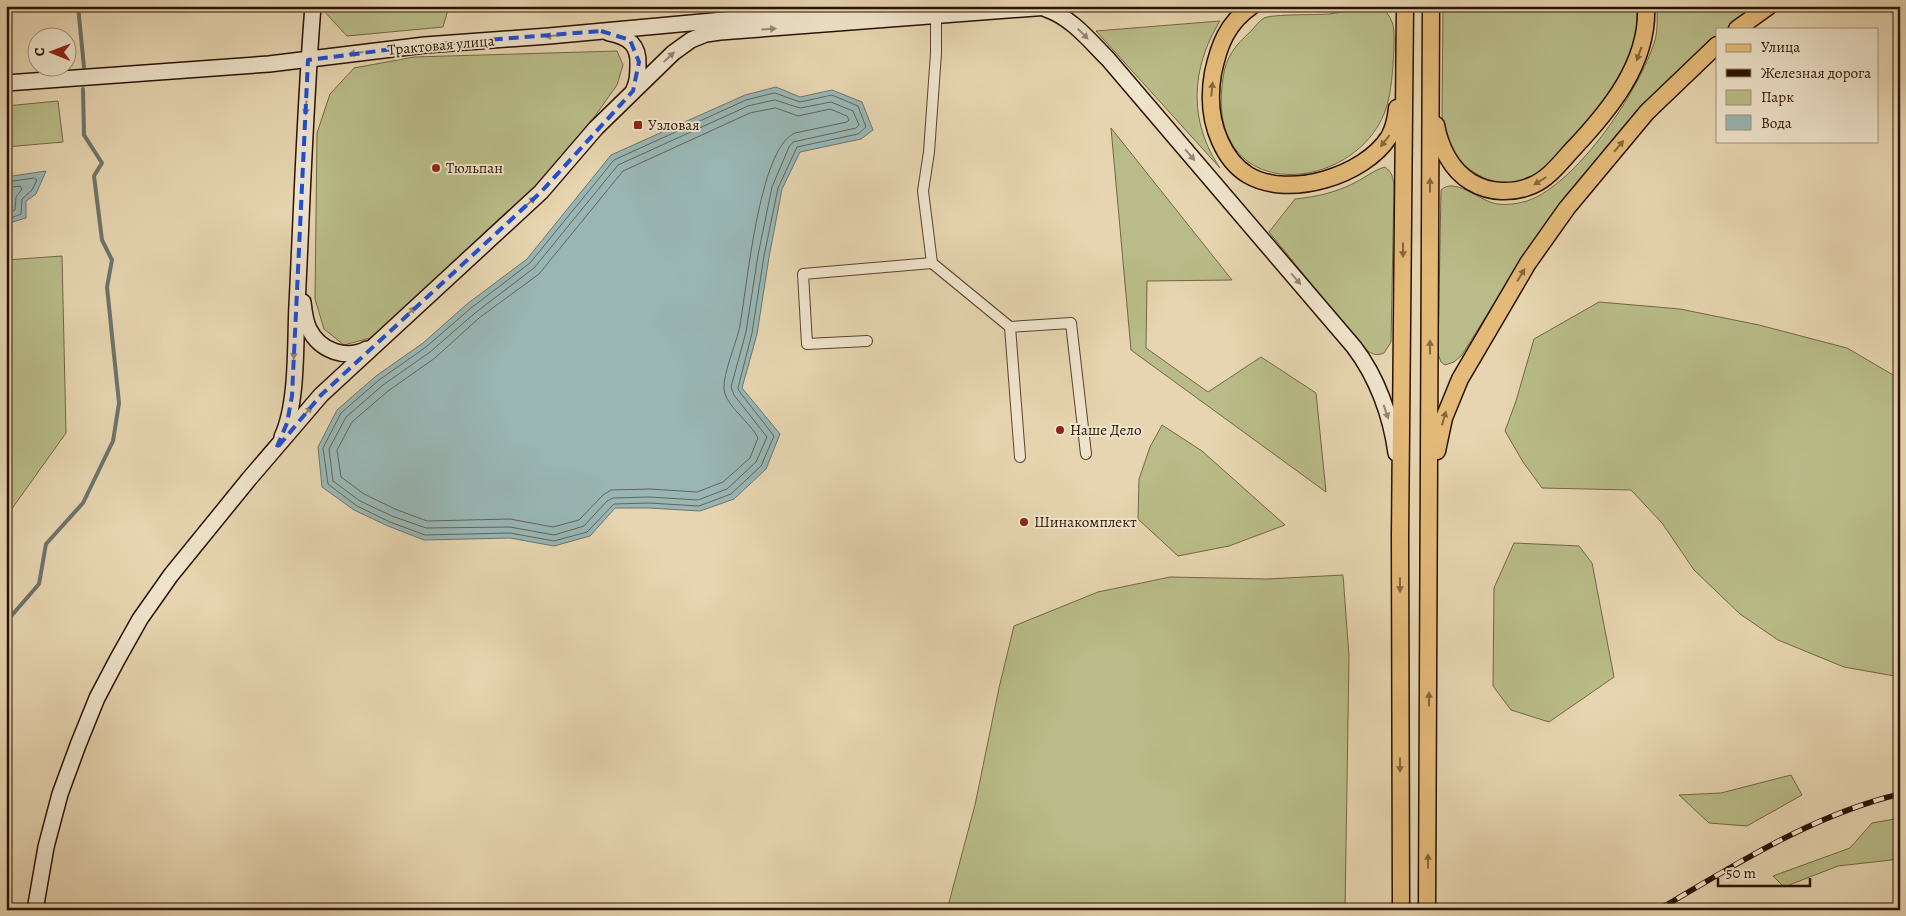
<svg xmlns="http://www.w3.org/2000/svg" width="1906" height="916" viewBox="0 0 1906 916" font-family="Alegreya,serif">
<rect width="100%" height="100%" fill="#e6d5b0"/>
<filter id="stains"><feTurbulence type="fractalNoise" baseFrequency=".004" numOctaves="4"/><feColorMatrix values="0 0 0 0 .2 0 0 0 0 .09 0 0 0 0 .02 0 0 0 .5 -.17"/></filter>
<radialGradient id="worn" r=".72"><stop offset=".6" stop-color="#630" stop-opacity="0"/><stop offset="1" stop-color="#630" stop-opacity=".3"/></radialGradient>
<g fill="#b9bc88" stroke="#726744">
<polygon points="322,6 365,8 449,6 443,27 347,36 322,9"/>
<path d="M 1366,6 L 1382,6 C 1385,11 1390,16 1392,22 C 1397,31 1392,85 1389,97 C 1371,193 1202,214 1223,78 C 1226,56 1235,46 1251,31 C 1255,27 1259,21 1264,18 C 1273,14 1316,15 1329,14 C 1341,13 1354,9 1366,6 Z"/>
<path d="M 1443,6 L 1636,6 C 1646,55 1589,123 1557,156 C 1545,168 1535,179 1518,184 C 1503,188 1487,180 1475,173 C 1454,160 1445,140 1442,116 Z"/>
<path d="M 1657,6 L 1754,6 L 1726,29 L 1717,29 L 1717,37 L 1700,52 L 1524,255 L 1462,355 L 1454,362 L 1445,365 L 1441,362 L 1438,354 L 1441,190 C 1454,177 1478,199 1493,203 C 1503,206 1516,204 1527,201 C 1577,184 1640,90 1655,40 C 1658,29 1657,18 1657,6 Z"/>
<path d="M 1220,21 C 1191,68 1188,121 1220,168 L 1096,31 Z"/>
<polygon points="617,51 623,65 617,85 541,192 370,338 344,345 324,329 315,299 317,133 330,94 354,68 414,57"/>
<polygon points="58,101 63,142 6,147 6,106"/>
<polygon points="1111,128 1232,280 1147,281 1146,348 1208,392 1261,357 1316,393 1326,492 1131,350"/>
<path d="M 1385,167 C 1392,172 1393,177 1394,186 L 1391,342 L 1384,353 C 1375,357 1370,353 1363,347 L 1269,232 L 1295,199 C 1316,197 1338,192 1356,182 C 1366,177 1374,170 1385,167 Z"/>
<polygon points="62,256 66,433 6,517 6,260"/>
<polygon points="1599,302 1680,309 1759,325 1847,348 1900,379 1900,677 1844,667 1778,640 1740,614 1694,570 1662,523 1631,490 1542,488 1523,462 1505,431 1516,401 1534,339"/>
<polygon points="1162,425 1202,451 1285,525 1229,546 1178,556 1138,519 1139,479 1150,447"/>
<polygon points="1514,543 1579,546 1592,563 1614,677 1549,722 1511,710 1493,686 1494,588"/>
<polygon points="1343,575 1349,656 1345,910 947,910 975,805 999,688 1014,626 1098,592 1170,577 1267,579"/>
<polygon points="1791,775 1802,795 1747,826 1709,823 1679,795 1721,793"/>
<polygon points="1900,818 1900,859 1838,866 1784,887 1773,876 1850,848 1872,823"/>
</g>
<g fill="#99b6b4" stroke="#6d746c">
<polygon points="776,87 800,97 832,90 862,102 873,130 861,139 800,152 782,189 769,257 757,334 742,388 780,434 766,469 734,499 700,511 649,508 615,508 590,536 554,546 510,538 424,540 388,526 354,510 322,487 318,447 337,410 376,376 423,343 467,304 527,259 611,155 745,95"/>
<polygon points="46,171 36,194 26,201 26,218 6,224 6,177"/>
</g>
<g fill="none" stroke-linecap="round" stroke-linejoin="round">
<g stroke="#62645a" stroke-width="1">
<polygon points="775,93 800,102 832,95 858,106 866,127 858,134 797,147 778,188 764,256 752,333 738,388 739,391 774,436 761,466 731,494 699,506 649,503 614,504 587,532 554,541 510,533 425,535 390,522 357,506 328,484 323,448 341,413 379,380 426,347 471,308 530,263 614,160 746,100"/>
<polygon points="775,100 800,108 831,102 853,111 859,125 856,128 793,142 789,147 772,187 758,255 746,332 731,387 734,395 767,437 756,462 727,489 698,500 649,497 613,498 607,501 584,526 554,535 510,527 426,528 392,516 360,501 333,481 329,449 346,417 383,385 430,352 475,313 534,268 618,165 748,106"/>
<path d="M 776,108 L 798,116 L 830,109 L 847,116 L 849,120 L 847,122 L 795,133 C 758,148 747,292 739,330 C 735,346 723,374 724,389 C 725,405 751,423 758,438 L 750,458 L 723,482 L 697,492 L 650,489 L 611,490 L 603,495 L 579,520 L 553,527 L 510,519 L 427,521 L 395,509 L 364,494 L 341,477 L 337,450 L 352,422 L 388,391 L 435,358 L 479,318 L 539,274 L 623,171 L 750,113 Z"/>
<polyline points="6,182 34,178 37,180 32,190 22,199 21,214 6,220"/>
<polyline points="6,188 20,186 22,189 16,197 15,210 6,214"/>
</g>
<g stroke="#6d746c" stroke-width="4">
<polyline points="78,6 84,67"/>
<polyline points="6,622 39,584 46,544 83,503 113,441 119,403 107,287 112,260 102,240 94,176 102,163 84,135 83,89"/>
</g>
<g stroke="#59432c" stroke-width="12">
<g id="street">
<polyline points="936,16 936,53 929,152 923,191 932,263 1010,327 1071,323 1086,454"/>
<polyline points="1010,327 1020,457"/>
<polyline points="867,341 807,344 803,274 932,263"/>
</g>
</g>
<g stroke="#2a1200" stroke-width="18">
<g id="secondary">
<path d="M 1046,9 C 1072,18 1089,40 1108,59 L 1354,347 C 1377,377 1391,416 1396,453"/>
<path d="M 609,33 C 629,37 639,45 638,65 C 638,74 638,82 634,89"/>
<polyline points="6,83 269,64 425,45 549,36 876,6"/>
<path d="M 303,302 C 304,311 305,321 309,329 C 320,351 346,360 367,349"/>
<path d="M 282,437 C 298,403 295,343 297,305 C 302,206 305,106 313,6"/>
<polyline points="35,910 46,847 60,794 78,745 97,698 117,660 140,619 171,575 249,479 321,395 541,192 596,128 673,53 691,40 706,34 720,32 1062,6"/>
</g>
</g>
<g stroke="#2a1200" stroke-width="19">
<g id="primary">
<path d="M 1252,6 C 1227,23 1219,45 1213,73 C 1209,96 1210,119 1220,141 C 1226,155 1235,167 1248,175 C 1289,199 1364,176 1389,137 C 1394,128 1396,118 1397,108"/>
<polyline points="1737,29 1769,6"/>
<path d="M 1436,125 C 1440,147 1451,170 1471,182 C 1489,193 1513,194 1533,185 C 1549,178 1560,163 1572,150 C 1609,111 1649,63 1646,6"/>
<polyline points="1437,451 1444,418 1460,379 1528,263 1567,208 1647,112 1717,45"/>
<polyline points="1401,910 1400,536 1405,6"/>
<polyline points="1427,910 1431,6"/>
</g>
</g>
<use href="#street" stroke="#efe4cc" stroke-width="10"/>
<use href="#secondary" stroke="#efe4cc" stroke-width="15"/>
<use href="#primary" stroke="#e3ba78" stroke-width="16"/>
<g stroke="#2a1200" stroke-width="5.5">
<path id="rail" d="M 1658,910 C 1735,865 1812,815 1900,794"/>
</g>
<use href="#rail" stroke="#efe4cc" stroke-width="4" stroke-dasharray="11" stroke-linecap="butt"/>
</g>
<defs><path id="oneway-solid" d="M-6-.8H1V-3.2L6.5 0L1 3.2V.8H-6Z" transform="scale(1.25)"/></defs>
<g fill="#968670">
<use href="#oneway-solid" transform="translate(769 29) rotate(-4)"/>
<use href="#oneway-solid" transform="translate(1083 34) rotate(45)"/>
<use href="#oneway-solid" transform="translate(552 36) rotate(175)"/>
<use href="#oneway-solid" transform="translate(356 53) rotate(173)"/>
<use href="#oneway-solid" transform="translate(669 57) rotate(-43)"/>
<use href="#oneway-solid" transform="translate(306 108) rotate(93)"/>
<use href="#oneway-solid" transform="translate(1190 155) rotate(49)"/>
<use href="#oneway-solid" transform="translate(530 202) rotate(-43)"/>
<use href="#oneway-solid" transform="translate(1296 279) rotate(49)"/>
<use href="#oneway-solid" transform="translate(410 312) rotate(-43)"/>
<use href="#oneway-solid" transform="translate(294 352) rotate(93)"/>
<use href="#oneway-solid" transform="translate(307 412) rotate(-50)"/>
<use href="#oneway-solid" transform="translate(1386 412) rotate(71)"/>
</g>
<g fill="#86663c">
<use href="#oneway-solid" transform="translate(1639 54) rotate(110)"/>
<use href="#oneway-solid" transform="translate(1212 89) rotate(-85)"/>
<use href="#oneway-solid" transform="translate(1385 141) rotate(128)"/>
<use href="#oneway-solid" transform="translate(1619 146) rotate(-50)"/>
<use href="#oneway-solid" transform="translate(1540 181) rotate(148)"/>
<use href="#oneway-solid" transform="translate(1430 185) rotate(-90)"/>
<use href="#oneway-solid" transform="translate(1403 250) rotate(90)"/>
<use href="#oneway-solid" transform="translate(1521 275) rotate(-59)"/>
<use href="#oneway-solid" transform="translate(1430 347) rotate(-90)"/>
<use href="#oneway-solid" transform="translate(1444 418) rotate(-74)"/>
<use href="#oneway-solid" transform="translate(1400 585) rotate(90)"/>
<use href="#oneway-solid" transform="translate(1429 699) rotate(-90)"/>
<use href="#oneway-solid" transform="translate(1400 765) rotate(90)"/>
<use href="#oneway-solid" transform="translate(1428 861) rotate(-90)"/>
</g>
<path fill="none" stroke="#1d4ed8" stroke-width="4" stroke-dasharray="10 6" stroke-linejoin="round" d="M 601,31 L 630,40 L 639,62 L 633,91 L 541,192 L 321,395 L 276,449 L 287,423 L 292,396 L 308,60 L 425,45 Z"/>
<g fill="#8f2418" stroke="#efe4cc" stroke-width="2">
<rect x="633" y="120" width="10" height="10" rx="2.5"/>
<circle cx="436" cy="168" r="5"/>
<circle cx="1060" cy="430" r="5"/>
<circle cx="1024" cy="522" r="5"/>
</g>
<g text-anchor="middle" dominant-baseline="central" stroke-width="4" stroke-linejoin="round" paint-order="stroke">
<g font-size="15" fill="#2a1200" stroke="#efe4cc">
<text transform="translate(441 45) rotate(-5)">Трактовая улица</text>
</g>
<g font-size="15" fill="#2a1200" stroke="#efe4cc" text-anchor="start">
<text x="648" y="125">Узловая</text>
<text x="446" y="168">Тюльпан</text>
<text x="1070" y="430">Наше Дело</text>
<text x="1034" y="522">Шинакомплект</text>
</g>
</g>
<rect width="1906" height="916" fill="none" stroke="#e6d5b0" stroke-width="25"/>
<rect x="8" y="8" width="1891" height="901" fill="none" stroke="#2a1200" stroke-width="2.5"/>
<rect x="12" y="12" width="1881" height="891" fill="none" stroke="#2a1200"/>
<rect x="1716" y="28" width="162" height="115" fill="#efe4cc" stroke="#a0907a"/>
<rect x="1726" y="44" width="25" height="8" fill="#e3ba78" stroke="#a0907a"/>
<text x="1761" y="52" font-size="15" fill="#2a1200">Улица</text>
<rect x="1726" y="69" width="25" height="8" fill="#2a1200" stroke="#a0907a"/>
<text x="1761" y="78" font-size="15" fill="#2a1200">Железная дорога</text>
<rect x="1726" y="90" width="25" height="15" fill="#b9bc88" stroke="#a0907a"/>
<text x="1761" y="102" font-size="15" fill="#2a1200">Парк</text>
<rect x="1726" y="115" width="25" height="15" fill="#99b6b4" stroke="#a0907a"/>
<text x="1761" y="128" font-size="15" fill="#2a1200">Вода</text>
<g transform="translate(52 52) rotate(271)"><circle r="24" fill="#efe4cc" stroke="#a0907a"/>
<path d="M0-4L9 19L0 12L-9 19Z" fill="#8f2418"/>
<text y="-8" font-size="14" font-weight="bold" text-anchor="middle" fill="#2a1200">С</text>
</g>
<path d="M1718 878v8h92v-8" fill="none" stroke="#2a1200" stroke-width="2.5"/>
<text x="1726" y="878" font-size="15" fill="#2a1200" stroke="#efe4cc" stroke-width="4" paint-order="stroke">50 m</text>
<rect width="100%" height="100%" filter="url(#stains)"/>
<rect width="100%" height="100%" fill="url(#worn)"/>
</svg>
